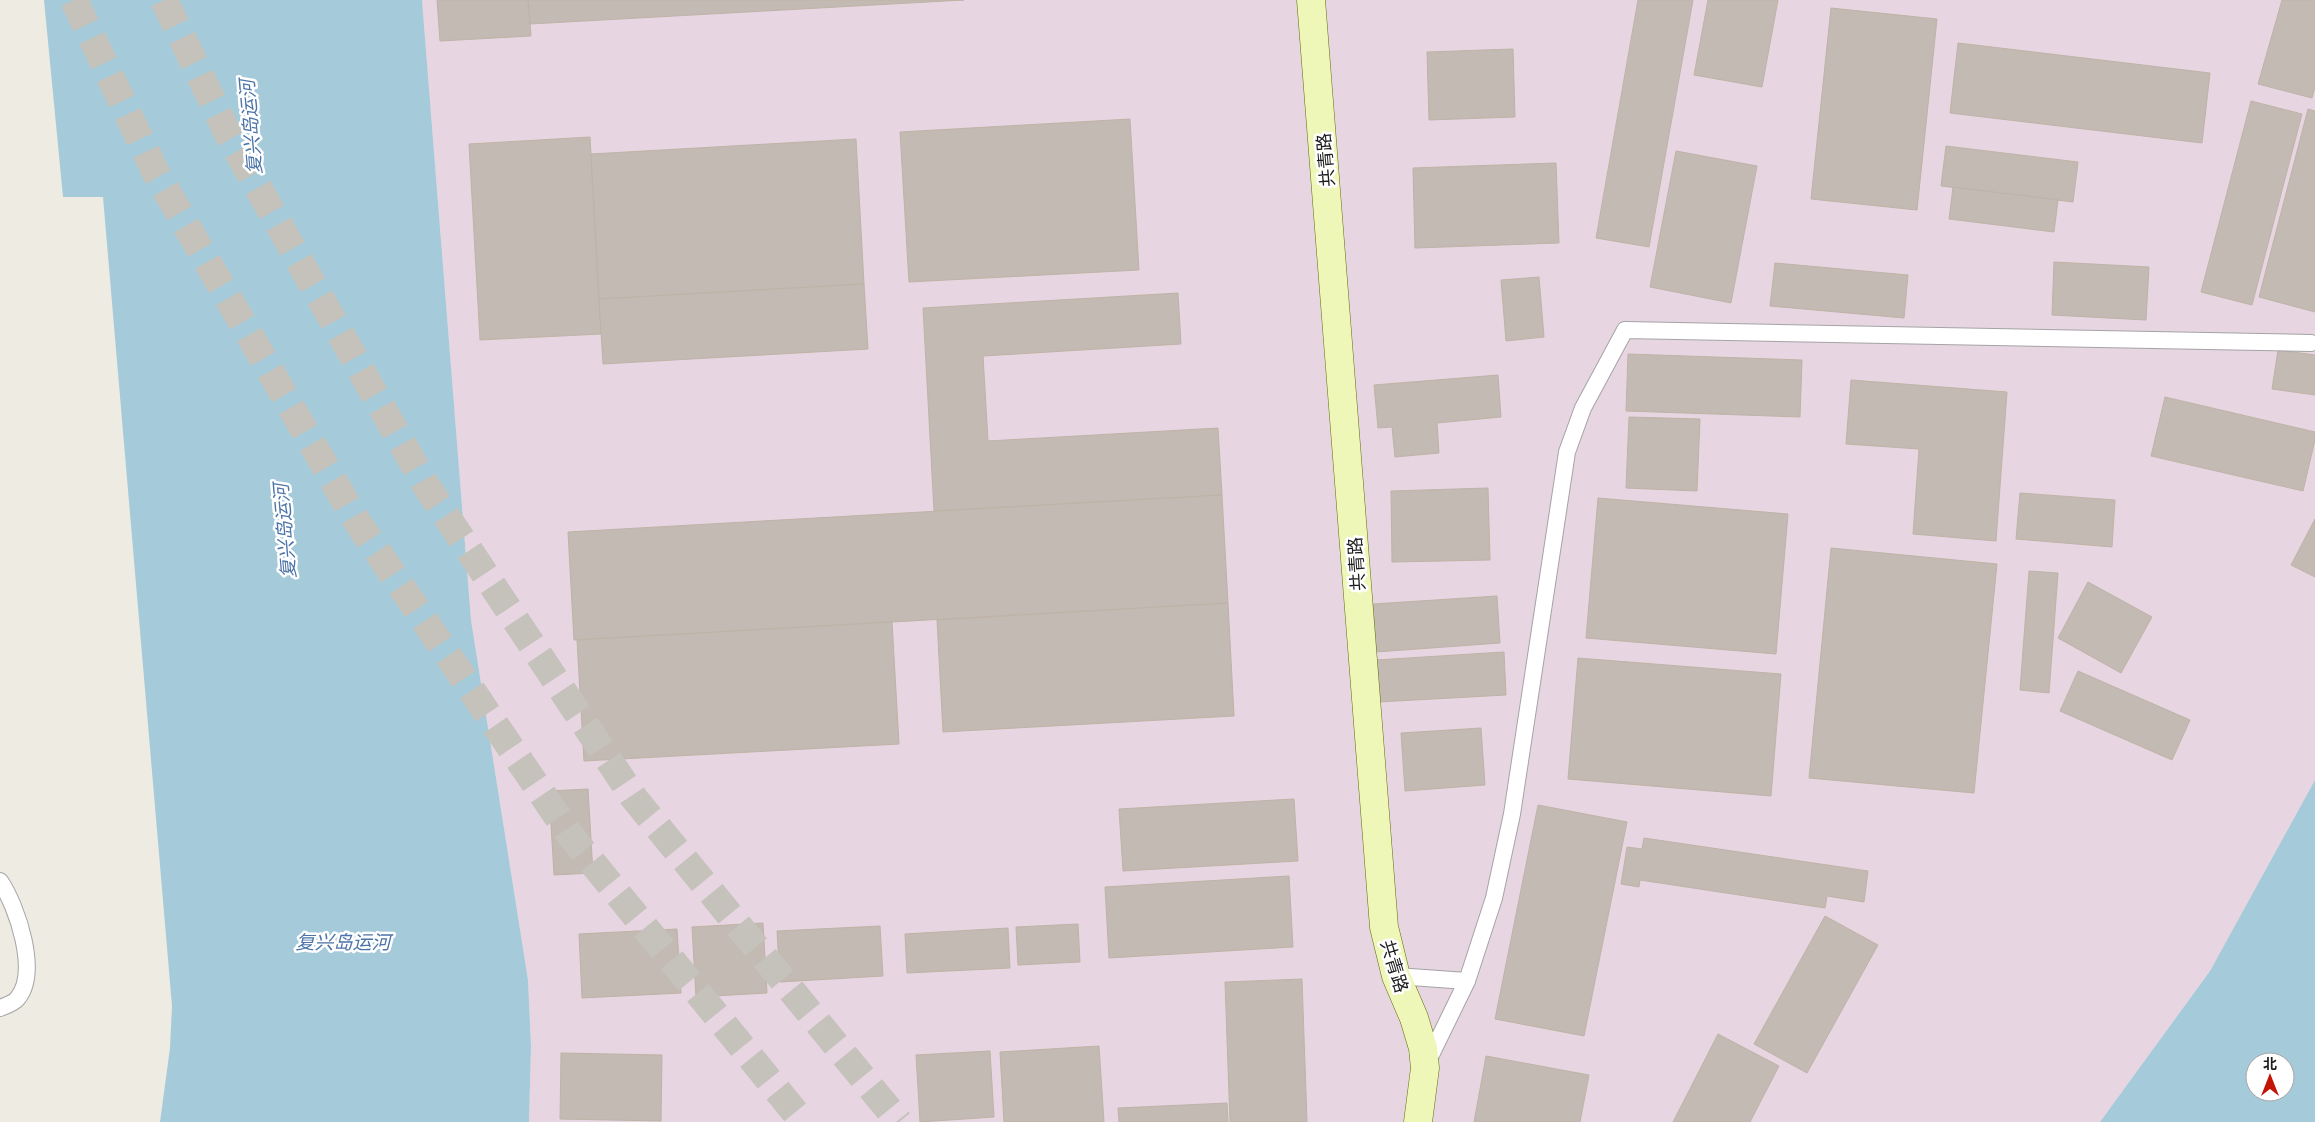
<svg xmlns="http://www.w3.org/2000/svg" width="2315" height="1122" viewBox="0 0 2315 1122" font-family="Barlow,'Noto Sans SC',sans-serif">
<rect width="100%" height="100%" fill="#eeebe3"/>
<polygon fill="#e7d5e2" points="422,0 2315,0 2315,780 2210,971 2100,1122 529,1122 531,1046 528,980 471,620"/>
<g fill="#a5cada" fill-rule="evenodd">
<polygon points="44,0 422,0 471,620 528,980 531,1046 529,1122 160,1122 170,1048 172,1006 103,197 63,197"/>
<path d="M 2315,780 L 2315,1122 L 2100,1122 L 2210,971 ZM 2255,1062 L 2285,1062 L 2285,1092 L 2255,1092 Z"/>
</g>
<g fill="#c2bab3" stroke="#bfb3a6">
<polygon points="437,0 528,0 531,36 440,41"/>
<polygon points="528,0 964,0 530,24"/>
<polygon points="1638,0 1693,0 1649,247 1596,238"/>
<polygon points="1708,0 1778,0 1762,87 1694,75"/>
<polygon points="2282,0 2315,0 2315,87 2312,98 2258,84"/>
<polygon points="1831,8 1937,19 1917,210 1811,199"/>
<polygon points="1958,43 2210,73 2202,143 1950,113"/>
<polygon points="1513,49 1515,117 1429,120 1427,52"/>
<polygon points="2251,101 2302,114 2252,305 2201,292"/>
<polygon points="2308,109 2315,111 2315,312 2259,297"/>
<polygon points="1130,119 1139,270 909,282 900,132"/>
<polygon points="590,137 601,334 480,340 469,144"/>
<polygon points="856,139 864,284 599,299 591,154"/>
<polygon points="1946,146 2078,162 2073,202 1941,186"/>
<polygon points="1676,151 1757,166 1731,303 1650,287"/>
<polygon points="1556,163 1559,243 1415,248 1413,168"/>
<polygon points="1953,187 2058,200 2054,232 1949,219"/>
<polygon points="2054,262 2149,267 2146,320 2052,315"/>
<polygon points="1775,263 1908,275 1904,318 1770,306"/>
<polygon points="1539,277 1544,337 1506,341 1501,280"/>
<polygon points="864,284 868,349 603,364 599,299"/>
<polygon points="1178,293 1181,344 983,356 988,441 1218,428 1222,495 934,511 923,308"/>
<polygon points="2278,350 2315,355 2315,395 2272,389"/>
<polygon points="1628,354 1802,360 1800,417 1626,411"/>
<polygon points="1498,375 1501,417 1437,423 1439,453 1395,457 1392,427 1378,428 1374,385"/>
<polygon points="1851,380 2007,392 1996,541 1913,534 1919,449 1846,444"/>
<polygon points="2165,397 2315,432 2315,440 2303,491 2151,456"/>
<polygon points="1629,417 1700,419 1697,491 1626,488"/>
<polygon points="1488,488 1490,560 1392,562 1391,491"/>
<polygon points="2020,493 2115,500 2112,547 2016,539"/>
<polygon points="1222,495 1228,603 574,640 568,532"/>
<polygon points="1598,498 1788,514 1776,654 1586,638"/>
<polygon points="2315,519 2315,577 2291,565"/>
<polygon points="1831,548 1997,564 1974,793 1809,778"/>
<polygon points="2029,571 2058,573 2049,693 2020,690"/>
<polygon points="2088,582 2152,617 2121,673 2058,638"/>
<polygon points="1497,596 1500,643 1376,652 1373,604"/>
<polygon points="1228,603 1234,716 943,732 937,620"/>
<polygon points="892,622 899,744 584,761 577,640"/>
<polygon points="1504,652 1506,695 1378,702 1376,660"/>
<polygon points="1578,658 1781,674 1771,796 1568,779"/>
<polygon points="2078,671 2190,720 2172,760 2060,711"/>
<polygon points="1481,728 1485,785 1405,791 1401,733"/>
<polygon points="588,789 593,873 554,875 549,791"/>
<polygon points="1294,799 1298,861 1123,871 1119,809"/>
<polygon points="1538,805 1627,822 1584,1036 1495,1019"/>
<polygon points="1644,838 1868,871 1864,902 1827,896 1825,908 1640,880 1639,887 1621,884 1627,847 1642,849"/>
<polygon points="1289,876 1293,947 1109,958 1105,887"/>
<polygon points="1825,916 1878,945 1807,1073 1754,1044"/>
<polygon points="763,923 767,993 696,997 692,927"/>
<polygon points="1078,924 1080,962 1018,965 1016,927"/>
<polygon points="880,926 883,976 780,982 777,931"/>
<polygon points="1008,928 1010,968 907,973 905,934"/>
<polygon points="677,929 681,993 582,998 579,934"/>
<polygon points="1302,979 1307,1122 1230,1122 1225,982"/>
<polygon points="1718,1034 1779,1066 1750,1122 1673,1122"/>
<polygon points="1099,1046 1104,1122 1004,1122 1000,1052"/>
<polygon points="990,1051 994,1117 920,1122 916,1055"/>
<polygon points="561,1053 662,1055 661,1121 560,1119"/>
<polygon points="1486,1056 1589,1075 1580,1122 1474,1122"/>
<polygon points="1227,1103 1228,1122 1119,1122 1118,1108"/>
</g>
<g fill="none" stroke-linecap="round" stroke-linejoin="round">
<g stroke="#c4c2bb" stroke-width="28" stroke-dasharray="28 14" stroke-linecap="butt">
<polyline points="74,0 155,171 356,520 570,835 803,1122"/>
<polyline points="164,0 229,136 425,484 634,798 899,1122"/>
</g>
<g stroke="#a4a4a4" stroke-width="18">
<g id="lane">
<path d="M 0,881 C 17,906 40,973 17,999 C 14,1003 5,1006 0,1008"/>
<polyline points="1396,976 1467,981"/>
<polyline points="1427,1063 1467,981 1494,898 1512,814 1567,452 1583,408 1625,330 2311,343"/>
</g>
</g>
<g stroke="#5c6f09" stroke-width="29">
<polyline id="secondary" points="1311,0 1384,927 1396,976 1414,1018 1423,1048 1425,1068 1418,1122"/>
</g>
<use href="#lane" stroke="#fff" stroke-width="16"/>
<use href="#secondary" stroke="#eff7b8" stroke-width="28"/>
</g>
<g text-anchor="middle" dominant-baseline="central" stroke-width="5" stroke-linejoin="round" paint-order="stroke">
<g font-size="18" fill="#1d1d1d" stroke="#fff">
<text transform="translate(1325 160) rotate(-95)">共青路</text>
<text transform="translate(1356 564) rotate(-94)">共青路</text>
<text transform="translate(1395 966) rotate(73)">共青路</text>
</g>
<g font-size="19" font-style="italic" fill="#4d74a8" stroke="#fff">
<text transform="translate(250 127) rotate(-95)">复兴岛运河</text>
<text transform="translate(284 531) rotate(-95)">复兴岛运河</text>
<text x="343" y="941">复兴岛运河</text>
</g>
</g>
<g transform="translate(2270 1077)"><circle r="24" fill="#ffffff" stroke="#a5a5a5"/>
<path d="M0-4L9 19L0 12L-9 19Z" fill="#c21508"/>
<text y="-8" font-size="14" font-weight="bold" text-anchor="middle" fill="#1d1d1d">北</text>
</g>
</svg>
